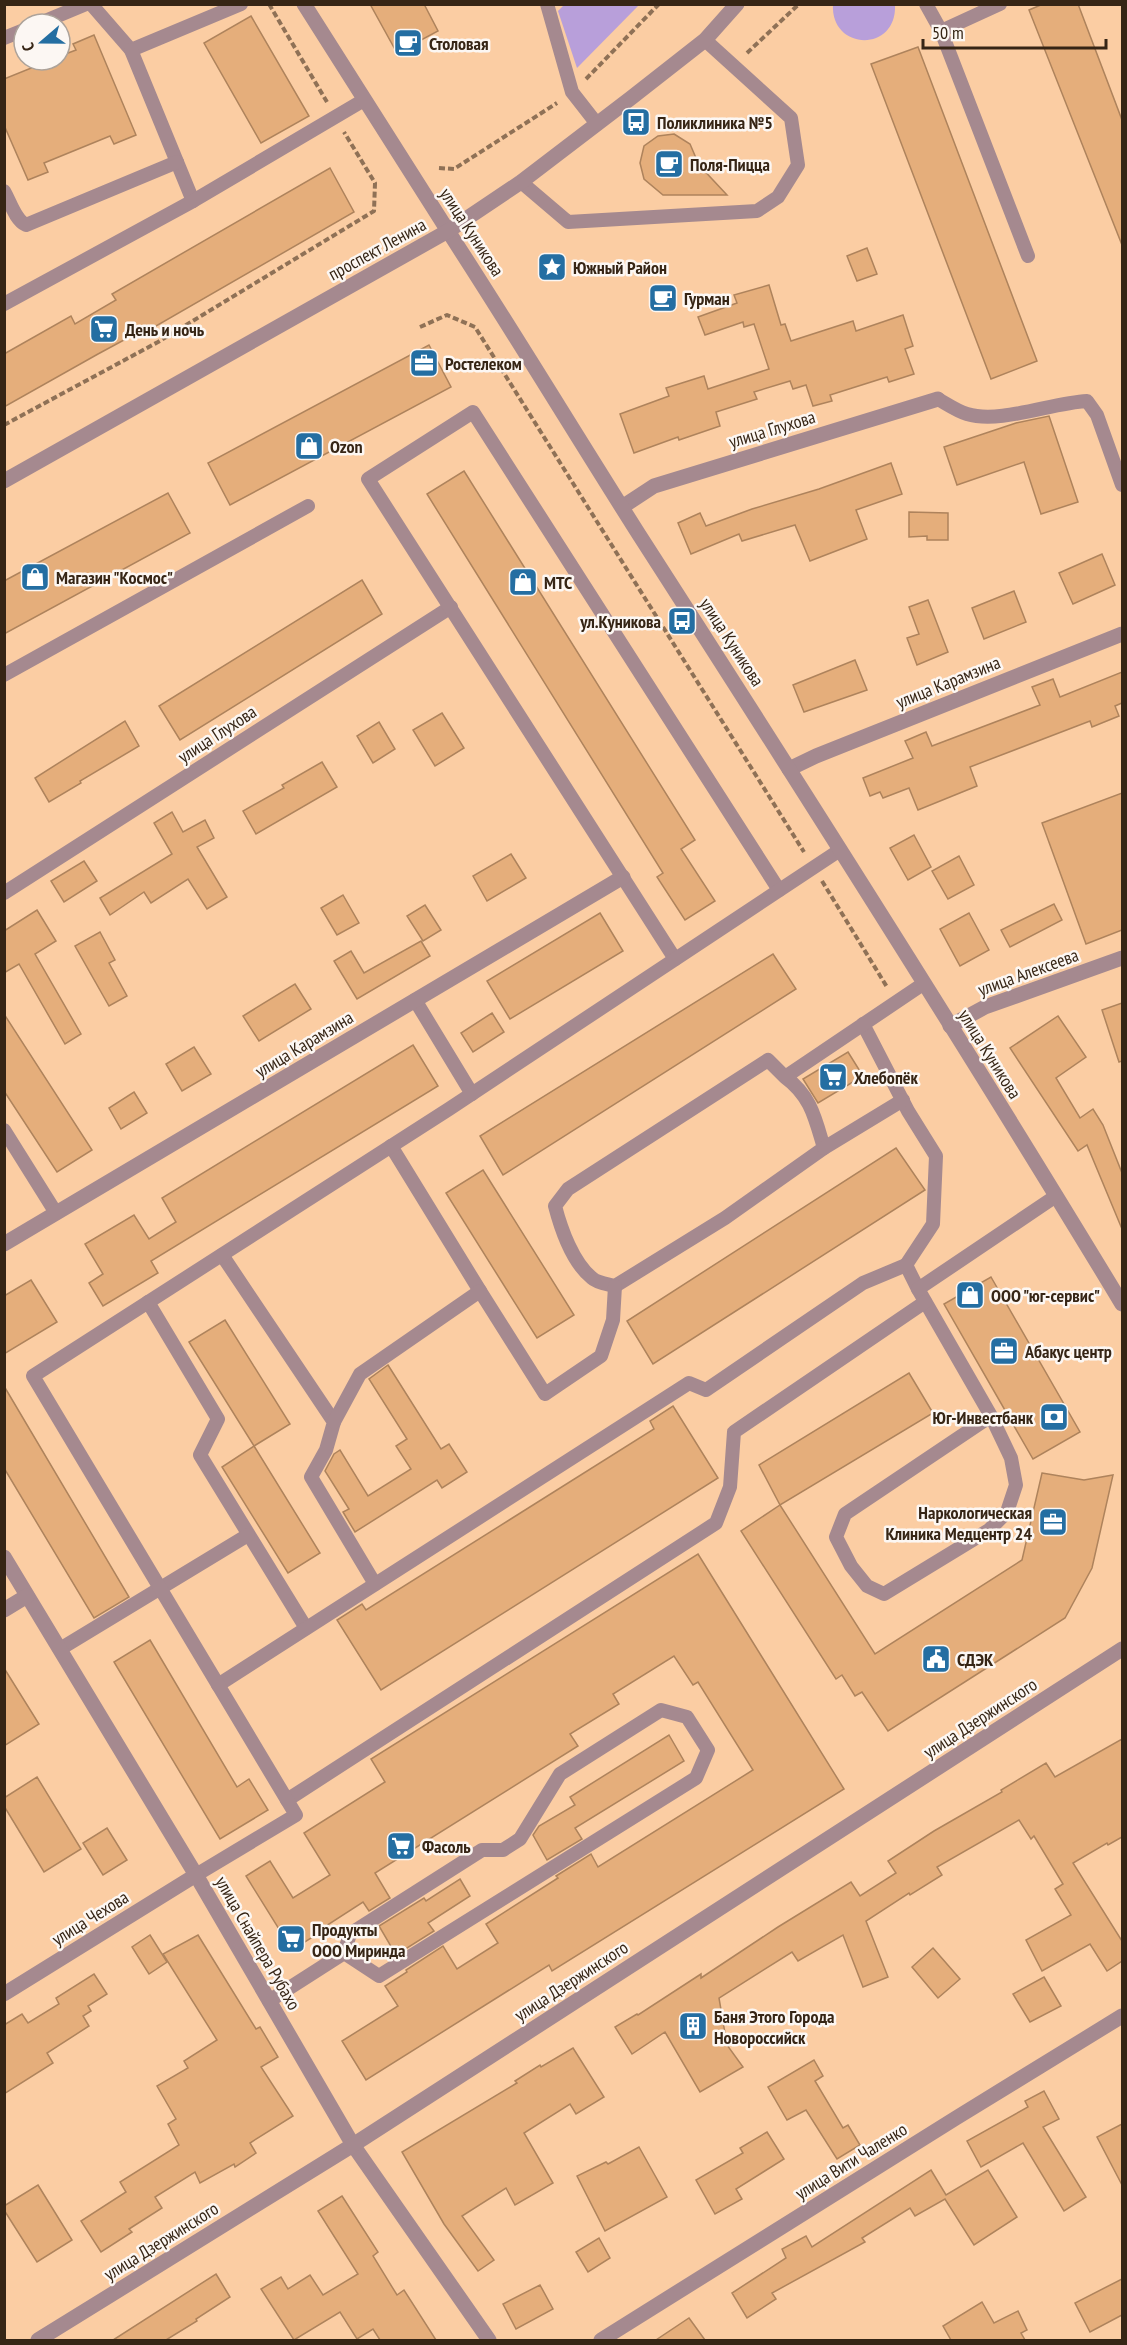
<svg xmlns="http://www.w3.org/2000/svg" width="1127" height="2345" viewBox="0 0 1127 2345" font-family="'PT Sans Narrow',sans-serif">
<rect width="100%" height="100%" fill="#fbcda3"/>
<g fill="#b89fda">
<polygon points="565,4 639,4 639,5 577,68 558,11"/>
<path d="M 833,4 L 895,5 C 897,53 830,51 833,4 Z"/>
</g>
<g fill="#e5ae7b" stroke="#ae835c" stroke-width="1.5">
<polygon points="370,4 424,4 438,31 397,53"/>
<polygon points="1043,4 1078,4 1122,120 1122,245 1029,10"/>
<polygon points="251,16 309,116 261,143 204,43"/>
<polygon points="94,35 136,135 114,144 110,136 44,163 48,172 28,180 4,125 4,79 51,60 60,60 60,56 76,50 73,44"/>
<polygon points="918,47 1037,361 991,379 871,64"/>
<polygon points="674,134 690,144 699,165 727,195 663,195 644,179 640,163 644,146 658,136"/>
<polygon points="330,168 354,212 137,337 135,334 98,354 4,407 4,354 71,316 75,324 116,300 112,294"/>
<polygon points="867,248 877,274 857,281 847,256"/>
<polygon points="769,285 781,325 785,324 791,341 853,321 856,331 903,315 913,346 905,349 914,374 889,382 887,377 830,395 832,401 813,406 806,385 793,389 790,381 754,392 757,399 716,412 720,426 679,440 678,437 634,453 620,414 669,396 666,388 704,376 708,389 769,369 754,324 744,327 743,322 705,335 698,317 737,303 734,295"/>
<polygon points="429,345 451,387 230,505 208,463"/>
<polygon points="1049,416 1078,502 1041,514 1024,462 957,485 944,447 1016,423"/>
<polygon points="891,463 902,494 856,510 867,539 810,561 795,525 742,541 739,534 691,554 678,523 700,513 706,526 752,509 819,489"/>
<polygon points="464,471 695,840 681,849 715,901 685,920 657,877 663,873 427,494"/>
<polygon points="168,493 190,533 4,634 4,581"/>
<polygon points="909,512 948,513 948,540 927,540 927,536 909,537"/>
<polygon points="1102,554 1115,585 1073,604 1059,573"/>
<polygon points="362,580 382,614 180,740 159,706"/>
<polygon points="1014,591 1026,622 984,639 972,608"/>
<polygon points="928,600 948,652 917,665 907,638 919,634 909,607"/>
<polygon points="855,660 867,690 804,712 793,685"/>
<polygon points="1122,672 1122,703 1115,706 1119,716 1092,727 1090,721 970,767 977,786 918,810 909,788 883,798 880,792 870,796 863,778 913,758 905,741 926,732 932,746 1040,705 1032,687 1053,679 1060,697"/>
<polygon points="442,713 464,748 435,766 413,730"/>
<polygon points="125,721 139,746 80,781 81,783 49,802 35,778"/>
<polygon points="379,722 395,749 373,763 357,736"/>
<polygon points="322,762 337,787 256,834 243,811 284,788 282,785"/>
<polygon points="1122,793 1122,930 1086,944 1042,823"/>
<polygon points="172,812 183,832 205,820 214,838 197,847 227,897 207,909 188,879 151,903 144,892 110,915 100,898 172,854 154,823"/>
<polygon points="914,835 931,867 908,880 890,848"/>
<polygon points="511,854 526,878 487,901 473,876"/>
<polygon points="959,856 974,885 948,899 932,871"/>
<polygon points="84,861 97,881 64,902 51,881"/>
<polygon points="343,895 359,923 337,935 321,908"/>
<polygon points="1054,904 1062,920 1010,947 1001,930"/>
<polygon points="425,905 441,930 423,941 407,916"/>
<polygon points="37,910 56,941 35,954 81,1034 65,1044 19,964 4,973 4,931"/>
<polygon points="600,913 623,951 510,1019 487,981"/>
<polygon points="969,913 989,950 960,966 940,929"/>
<polygon points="100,932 115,960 109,963 127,996 109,1006 75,946"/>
<polygon points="421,941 430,956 357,999 334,961 351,951 364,973"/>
<polygon points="773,954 796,989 503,1175 480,1136"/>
<polygon points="295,984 311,1009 259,1041 243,1016"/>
<polygon points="1122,1003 1122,1061 1119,1062 1102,1010"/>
<polygon points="492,1013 504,1032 473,1052 461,1033"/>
<polygon points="4,1014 92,1150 57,1172 4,1091"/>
<polygon points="1058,1016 1086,1057 1056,1078 1080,1118 1093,1109 1103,1125 1122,1173 1122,1229 1087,1145 1078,1151 1010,1048"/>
<polygon points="413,1045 438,1086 151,1261 158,1273 103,1306 89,1283 103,1274 85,1244 134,1215 149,1239 176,1222 162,1198"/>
<polygon points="194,1047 211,1074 182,1091 166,1064"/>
<polygon points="848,1052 863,1076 818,1103 803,1079"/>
<polygon points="134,1092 147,1113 121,1129 109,1108"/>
<polygon points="896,1148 925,1190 653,1364 627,1321"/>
<polygon points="483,1170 574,1315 537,1338 446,1193"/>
<polygon points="991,1277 1080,1432 1033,1459 944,1304"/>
<polygon points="31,1280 57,1322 4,1354 4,1296"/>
<polygon points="225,1320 290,1424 254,1446 189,1342"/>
<polygon points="388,1365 441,1449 449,1444 467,1472 442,1488 437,1480 355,1532 343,1512 349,1509 325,1471 334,1454 340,1450 368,1496 411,1469 396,1446 407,1439 369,1379"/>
<polygon points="909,1373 933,1413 780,1505 759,1465"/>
<polygon points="4,1386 129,1597 94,1618 4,1468"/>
<polygon points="673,1406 718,1478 381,1690 337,1620 362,1604 366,1610 654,1429 650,1421"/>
<polygon points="254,1446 320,1553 288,1573 222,1467"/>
<polygon points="1042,1473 1084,1480 1113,1475 1092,1568 1065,1618 888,1731 862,1692 855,1696 842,1675 836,1679 741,1531 780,1505 875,1654 1022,1560"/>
<polygon points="698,1554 844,1789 552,1971 549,1965 366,2080 342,2041 398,2006 385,1986 407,1972 406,1970 443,1946 457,1969 498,1943 486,1924 558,1878 556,1876 591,1854 598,1867 753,1770 698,1682 693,1685 674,1656 613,1694 619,1704 570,1734 578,1746 375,1873 390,1898 369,1911 363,1902 315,1933 316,1935 292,1950 246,1876 270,1861 293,1898 330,1875 304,1833 385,1782 371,1759"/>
<polygon points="150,1640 237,1787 249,1779 268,1810 220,1839 114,1662"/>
<polygon points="4,1668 39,1724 4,1746"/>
<polygon points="669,1735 684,1761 575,1828 582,1839 547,1860 533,1835 539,1826 575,1805 570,1797"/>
<polygon points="1122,1739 1122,1837 1108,1845 1107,1843 1073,1863 1122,1941 1122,1961 1107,1971 1090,1944 1042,1971 1026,1940 1071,1915 1055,1889 1063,1884 1034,1836 1031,1839 1019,1820 937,1867 942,1875 910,1895 909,1893 866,1921 888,1977 863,1987 843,1935 798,1961 792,1952 719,1998 727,2045 743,2067 700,2092 665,2032 632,2054 615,2027 637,2014 638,2015 701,1974 701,1978 778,1927 851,1882 860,1896 896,1873 888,1861 934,1831 1002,1792 1001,1790 1046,1763 1055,1777"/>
<polygon points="37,1777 81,1849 44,1872 4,1806 4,1798"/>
<polygon points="107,1828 127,1860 103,1875 83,1843"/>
<polygon points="460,1879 470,1896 428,1923 434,1931 396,1955 379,1926 424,1898 426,1901"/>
<polygon points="150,1935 167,1962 149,1974 132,1947"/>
<polygon points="198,1935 256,2029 260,2027 278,2057 261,2067 293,2116 250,2143 256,2153 235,2167 234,2164 200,2183 195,2172 155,2197 162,2208 129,2229 132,2232 101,2252 81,2221 126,2192 120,2182 179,2145 168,2124 176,2119 157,2086 188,2068 184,2061 217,2040 163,1954"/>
<polygon points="933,1948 960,1979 938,1998 912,1967"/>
<polygon points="94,1974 107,1994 88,2006 91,2011 83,2016 89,2026 47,2053 53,2063 4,2094 4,2025 22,2014 28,2023 59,2004 56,1998"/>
<polygon points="1044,1977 1061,2006 1030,2022 1013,1994"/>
<polygon points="573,2048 604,2097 576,2114 570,2104 524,2133 553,2183 515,2205 506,2188 462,2216 494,2260 478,2271 444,2224 402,2152 517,2083 515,2081 540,2065 541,2067"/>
<polygon points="814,2060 823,2076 815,2081 843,2128 848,2125 860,2145 837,2159 806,2110 787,2120 768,2087"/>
<polygon points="1044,2091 1059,2119 1043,2127 1086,2197 1064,2211 1023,2143 981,2167 967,2141 1028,2107 1025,2101"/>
<polygon points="1122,2124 1122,2185 1097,2137"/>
<polygon points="767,2132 784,2159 736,2189 742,2199 715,2214 696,2180 743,2153 740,2148"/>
<polygon points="639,2147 667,2197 605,2231 577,2176 606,2162 608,2164"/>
<polygon points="931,2170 946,2195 988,2170 1017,2217 974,2245 945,2199 915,2216 910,2208 862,2238 865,2242 772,2293 776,2299 747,2318 732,2293 786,2258 782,2249 806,2236 812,2247"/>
<polygon points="38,2185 72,2240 37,2262 4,2210 4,2206"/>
<polygon points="342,2196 378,2252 373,2256 397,2295 404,2290 436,2340 380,2340 373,2329 357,2339 340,2312 294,2340 261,2289 281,2277 288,2289 310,2275 323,2295 358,2274 318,2211"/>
<polygon points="599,2238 610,2258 588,2272 576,2252"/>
<polygon points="216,2274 230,2297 196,2319 197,2321 166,2340 113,2340"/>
<polygon points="1122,2279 1122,2315 1090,2332 1075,2303"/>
<polygon points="540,2285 553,2309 516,2329 503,2304"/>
<polygon points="982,2302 994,2323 1018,2311 1027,2330 1021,2333 1025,2340 951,2340 943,2326"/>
<polygon points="689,2318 705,2340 656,2340"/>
</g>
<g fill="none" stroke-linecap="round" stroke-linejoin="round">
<g stroke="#8f7156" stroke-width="4" stroke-dasharray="6 3" stroke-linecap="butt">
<polyline points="269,4 327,102"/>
<polyline points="747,53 799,4"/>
<polyline points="586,79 659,4"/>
<polyline points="439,168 454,169 557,103"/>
<polyline points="420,327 447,315 475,327 804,852"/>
<polyline points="4,425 158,342 374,211 375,183 344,132"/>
<polyline points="822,881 887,987"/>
</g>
<g stroke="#a5898f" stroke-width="14">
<polyline points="91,4 131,50 241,4"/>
<polyline points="547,4 572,92 597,124"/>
<polyline points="926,4 941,31 1000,4"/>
<polyline points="38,24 86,4"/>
<polyline points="941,31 1028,256"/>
<polyline points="4,38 24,30"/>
<polyline points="131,50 193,201"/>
<polyline points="521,182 568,222 757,211 778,197 798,165 791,118 705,40"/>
<path d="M 4,191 C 10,201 15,220 26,225 L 177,162"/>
<polyline points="4,304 193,201 364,100"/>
<path d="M 938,399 C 947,404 957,411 967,414 C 1000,424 1051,403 1087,401 L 1097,415 L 1122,485"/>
<polyline points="4,675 308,506"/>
<polyline points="4,893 451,607"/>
<polyline points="675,959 368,479 473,412 779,890"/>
<polyline points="415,1000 472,1094"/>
<polyline points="863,1024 908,1111 936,1156 933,1224 906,1265 918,1289"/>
<path d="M 785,1077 C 811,1096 815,1118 824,1148 L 725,1218 L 615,1286 C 608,1284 597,1283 592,1278 C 573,1263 561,1229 555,1206 L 568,1189 L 768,1060 L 785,1077 L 923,984"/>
<polyline points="4,1130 56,1213"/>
<polyline points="391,1146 480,1291"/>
<polyline points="824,1148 903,1100"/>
<polyline points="222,1255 334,1422 326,1450 311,1477 375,1584"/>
<polyline points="148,1302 218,1419 200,1455 306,1628"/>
<polyline points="991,1416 1011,1458 1016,1485 1007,1512 989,1530 884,1594 867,1586 851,1566 836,1537 845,1514 991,1416 918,1289 1056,1196"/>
<polyline points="334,1422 360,1374 480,1291 545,1394 601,1356 613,1320 615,1286"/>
<polyline points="60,1649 248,1535"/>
<polyline points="218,1685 689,1383 706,1390 863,1283 906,1265"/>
<polyline points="287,1800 716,1523 730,1487 734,1432 925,1302"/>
<polyline points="196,1875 296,1815 33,1376 449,1109 840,850"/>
<polyline points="269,2001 344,1953 350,1934 482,1850 503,1850 520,1839 560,1774 661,1710 687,1717 708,1750 696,1778 379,1976 344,1953"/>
</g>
<g stroke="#a5898f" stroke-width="15">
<polyline points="304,4 448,231"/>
<polyline points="622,507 654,486 938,399"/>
<polyline points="789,769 816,756 1122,634"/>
<polyline points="950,1026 985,1007 1122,958"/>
<polyline points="4,1244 623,877"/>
<polyline points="4,1557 196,1875 353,2145 489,2340"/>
<polyline points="4,1610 27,1596"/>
<polyline points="4,1994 196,1875"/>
<polyline points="601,2340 956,2118 1122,2016"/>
</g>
<g stroke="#a5898f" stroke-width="15">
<path d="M 448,231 C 513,331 574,432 638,533 C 802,788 965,1044 1122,1304"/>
<polyline points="4,481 448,231 521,182 631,98 705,40 737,4"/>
<polyline points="38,2340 353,2145 1122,1649"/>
</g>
</g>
<defs>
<g id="cafe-square" transform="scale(1.5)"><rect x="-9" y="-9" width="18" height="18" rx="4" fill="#246ea2" stroke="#fcf7f3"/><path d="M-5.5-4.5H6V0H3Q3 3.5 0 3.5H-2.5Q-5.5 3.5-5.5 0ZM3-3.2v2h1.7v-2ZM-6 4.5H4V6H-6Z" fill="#fff"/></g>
<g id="bus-square" transform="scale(1.5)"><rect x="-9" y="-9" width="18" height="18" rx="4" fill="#246ea2" stroke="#fcf7f3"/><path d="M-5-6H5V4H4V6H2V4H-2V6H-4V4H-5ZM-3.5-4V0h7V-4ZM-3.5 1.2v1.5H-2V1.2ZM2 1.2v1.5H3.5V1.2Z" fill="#fff"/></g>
<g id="sight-square" transform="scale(1.5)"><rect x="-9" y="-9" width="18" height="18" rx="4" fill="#246ea2" stroke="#fcf7f3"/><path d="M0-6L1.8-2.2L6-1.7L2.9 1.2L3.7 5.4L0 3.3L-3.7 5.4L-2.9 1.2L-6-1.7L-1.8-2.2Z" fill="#fff"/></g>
<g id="supermarket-square" transform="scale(1.5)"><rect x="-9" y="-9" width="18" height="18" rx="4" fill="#246ea2" stroke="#fcf7f3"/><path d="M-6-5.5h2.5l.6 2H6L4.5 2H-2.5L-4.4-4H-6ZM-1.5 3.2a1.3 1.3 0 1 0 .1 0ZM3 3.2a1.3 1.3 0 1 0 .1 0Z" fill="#fff"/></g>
<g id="office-square" transform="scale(1.5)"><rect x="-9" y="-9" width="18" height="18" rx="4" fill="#246ea2" stroke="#fcf7f3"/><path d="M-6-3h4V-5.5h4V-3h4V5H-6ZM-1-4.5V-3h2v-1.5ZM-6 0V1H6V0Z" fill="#fff"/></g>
<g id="shop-square" transform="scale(1.5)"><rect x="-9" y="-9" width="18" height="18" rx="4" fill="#246ea2" stroke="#fcf7f3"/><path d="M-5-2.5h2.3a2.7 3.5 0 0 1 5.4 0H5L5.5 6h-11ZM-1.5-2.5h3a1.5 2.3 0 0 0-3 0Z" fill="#fff"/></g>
<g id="bank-square" transform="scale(1.5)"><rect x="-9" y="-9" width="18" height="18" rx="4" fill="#246ea2" stroke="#fcf7f3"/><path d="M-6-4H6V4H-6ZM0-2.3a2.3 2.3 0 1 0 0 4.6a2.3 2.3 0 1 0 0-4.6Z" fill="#fff"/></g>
<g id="civic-square" transform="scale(1.5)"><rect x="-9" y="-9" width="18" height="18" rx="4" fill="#246ea2" stroke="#fcf7f3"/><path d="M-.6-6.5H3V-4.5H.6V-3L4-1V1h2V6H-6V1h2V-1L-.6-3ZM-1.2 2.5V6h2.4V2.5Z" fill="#fff"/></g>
<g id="building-square" transform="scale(1.5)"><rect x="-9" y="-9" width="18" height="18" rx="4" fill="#246ea2" stroke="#fcf7f3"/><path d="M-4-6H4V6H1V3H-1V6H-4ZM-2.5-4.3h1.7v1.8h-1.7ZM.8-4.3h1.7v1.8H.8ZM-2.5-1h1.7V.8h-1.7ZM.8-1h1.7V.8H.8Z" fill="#fff"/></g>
</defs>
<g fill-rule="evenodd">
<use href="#cafe-square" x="408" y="43"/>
<use href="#bus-square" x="636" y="122"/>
<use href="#cafe-square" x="669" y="164"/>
<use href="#sight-square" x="552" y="267"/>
<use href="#cafe-square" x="663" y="298"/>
<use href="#supermarket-square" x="104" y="329"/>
<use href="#office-square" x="424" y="363"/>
<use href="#shop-square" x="309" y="446"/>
<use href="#shop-square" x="35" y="577"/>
<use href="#shop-square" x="523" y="582"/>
<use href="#bus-square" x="682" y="621"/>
<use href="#supermarket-square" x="833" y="1077"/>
<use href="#shop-square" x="970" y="1295"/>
<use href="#office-square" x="1004" y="1351"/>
<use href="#bank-square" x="1054" y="1417"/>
<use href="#office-square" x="1053" y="1522"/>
<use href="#civic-square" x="936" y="1659"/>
<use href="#supermarket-square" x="401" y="1846"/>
<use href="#supermarket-square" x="291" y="1939"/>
<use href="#building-square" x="693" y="2026"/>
</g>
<g text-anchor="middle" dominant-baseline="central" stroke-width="5" stroke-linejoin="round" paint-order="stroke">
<g font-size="18" font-weight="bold" fill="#362515" stroke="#fcf7f3" text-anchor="start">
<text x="429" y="43">Столовая</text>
<text x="657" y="122">Поликлиника №5</text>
<text x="690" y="164">Поля-Пицца</text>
<text x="573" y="267">Южный Район</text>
<text x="684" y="298">Гурман</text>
<text x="125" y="329">День и ночь</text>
<text x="445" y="363">Ростелеком</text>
<text x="330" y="446">Ozon</text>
<text x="56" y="577">Магазин "Космос"</text>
<text x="544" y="582">МТС</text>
<text x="661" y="621" text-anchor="end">ул.Куникова</text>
<text x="854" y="1077">Хлебопёк</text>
<text x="991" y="1295">ООО "юг-сервис"</text>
<text x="1025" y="1351">Абакус центр</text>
<text x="1033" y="1417" text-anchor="end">Юг-Инвестбанк</text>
<text x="1032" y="1512" text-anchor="end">Наркологическая<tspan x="1032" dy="21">Клиника Медцентр 24</tspan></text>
<text x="957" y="1659">СДЭК</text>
<text x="422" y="1846">Фасоль</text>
<text x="312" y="1929">Продукты<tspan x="312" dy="21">ООО Миринда</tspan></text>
<text x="714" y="2016">Баня Этого Города<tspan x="714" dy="21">Новороссийск</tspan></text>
</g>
<g font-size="18" fill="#362515" stroke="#fcf7f3">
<text transform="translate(472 232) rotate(57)">улица Куникова</text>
<text transform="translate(377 249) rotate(-29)">проспект Ленина</text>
<text transform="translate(772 429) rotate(-17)">улица Глухова</text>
<text transform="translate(732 642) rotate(57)">улица Куникова</text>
<text transform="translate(948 682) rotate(-22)">улица Карамзина</text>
<text transform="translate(217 734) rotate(-33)">улица Глухова</text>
<text transform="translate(1028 972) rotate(-20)">улица Алексеева</text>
<text transform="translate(304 1044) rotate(-31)">улица Карамзина</text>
<text transform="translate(990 1054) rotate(58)">улица Куникова</text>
<text transform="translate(980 1718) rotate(-33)">улица Дзержинского</text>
<text transform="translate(90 1918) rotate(-32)">улица Чехова</text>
<text transform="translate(258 1943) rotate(60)">улица Снайпера Рубахо</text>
<text transform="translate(571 1981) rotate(-33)">улица Дзержинского</text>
<text transform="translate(851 2161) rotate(-32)">улица Вити Чаленко</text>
<text transform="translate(161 2241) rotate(-32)">улица Дзержинского</text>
</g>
</g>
<rect width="1127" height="2345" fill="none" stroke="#362515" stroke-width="12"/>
<g transform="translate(42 42) rotate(250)"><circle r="28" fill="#fcf7f3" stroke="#ada39a" stroke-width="1.5"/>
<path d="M0-4.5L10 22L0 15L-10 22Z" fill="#246ea2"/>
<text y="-9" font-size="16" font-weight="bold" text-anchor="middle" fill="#362515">С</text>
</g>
<path d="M923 39v9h183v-9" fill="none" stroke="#362515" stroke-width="3"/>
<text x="932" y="39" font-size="18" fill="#362515" stroke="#fcf7f3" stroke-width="4.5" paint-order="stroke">50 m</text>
</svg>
